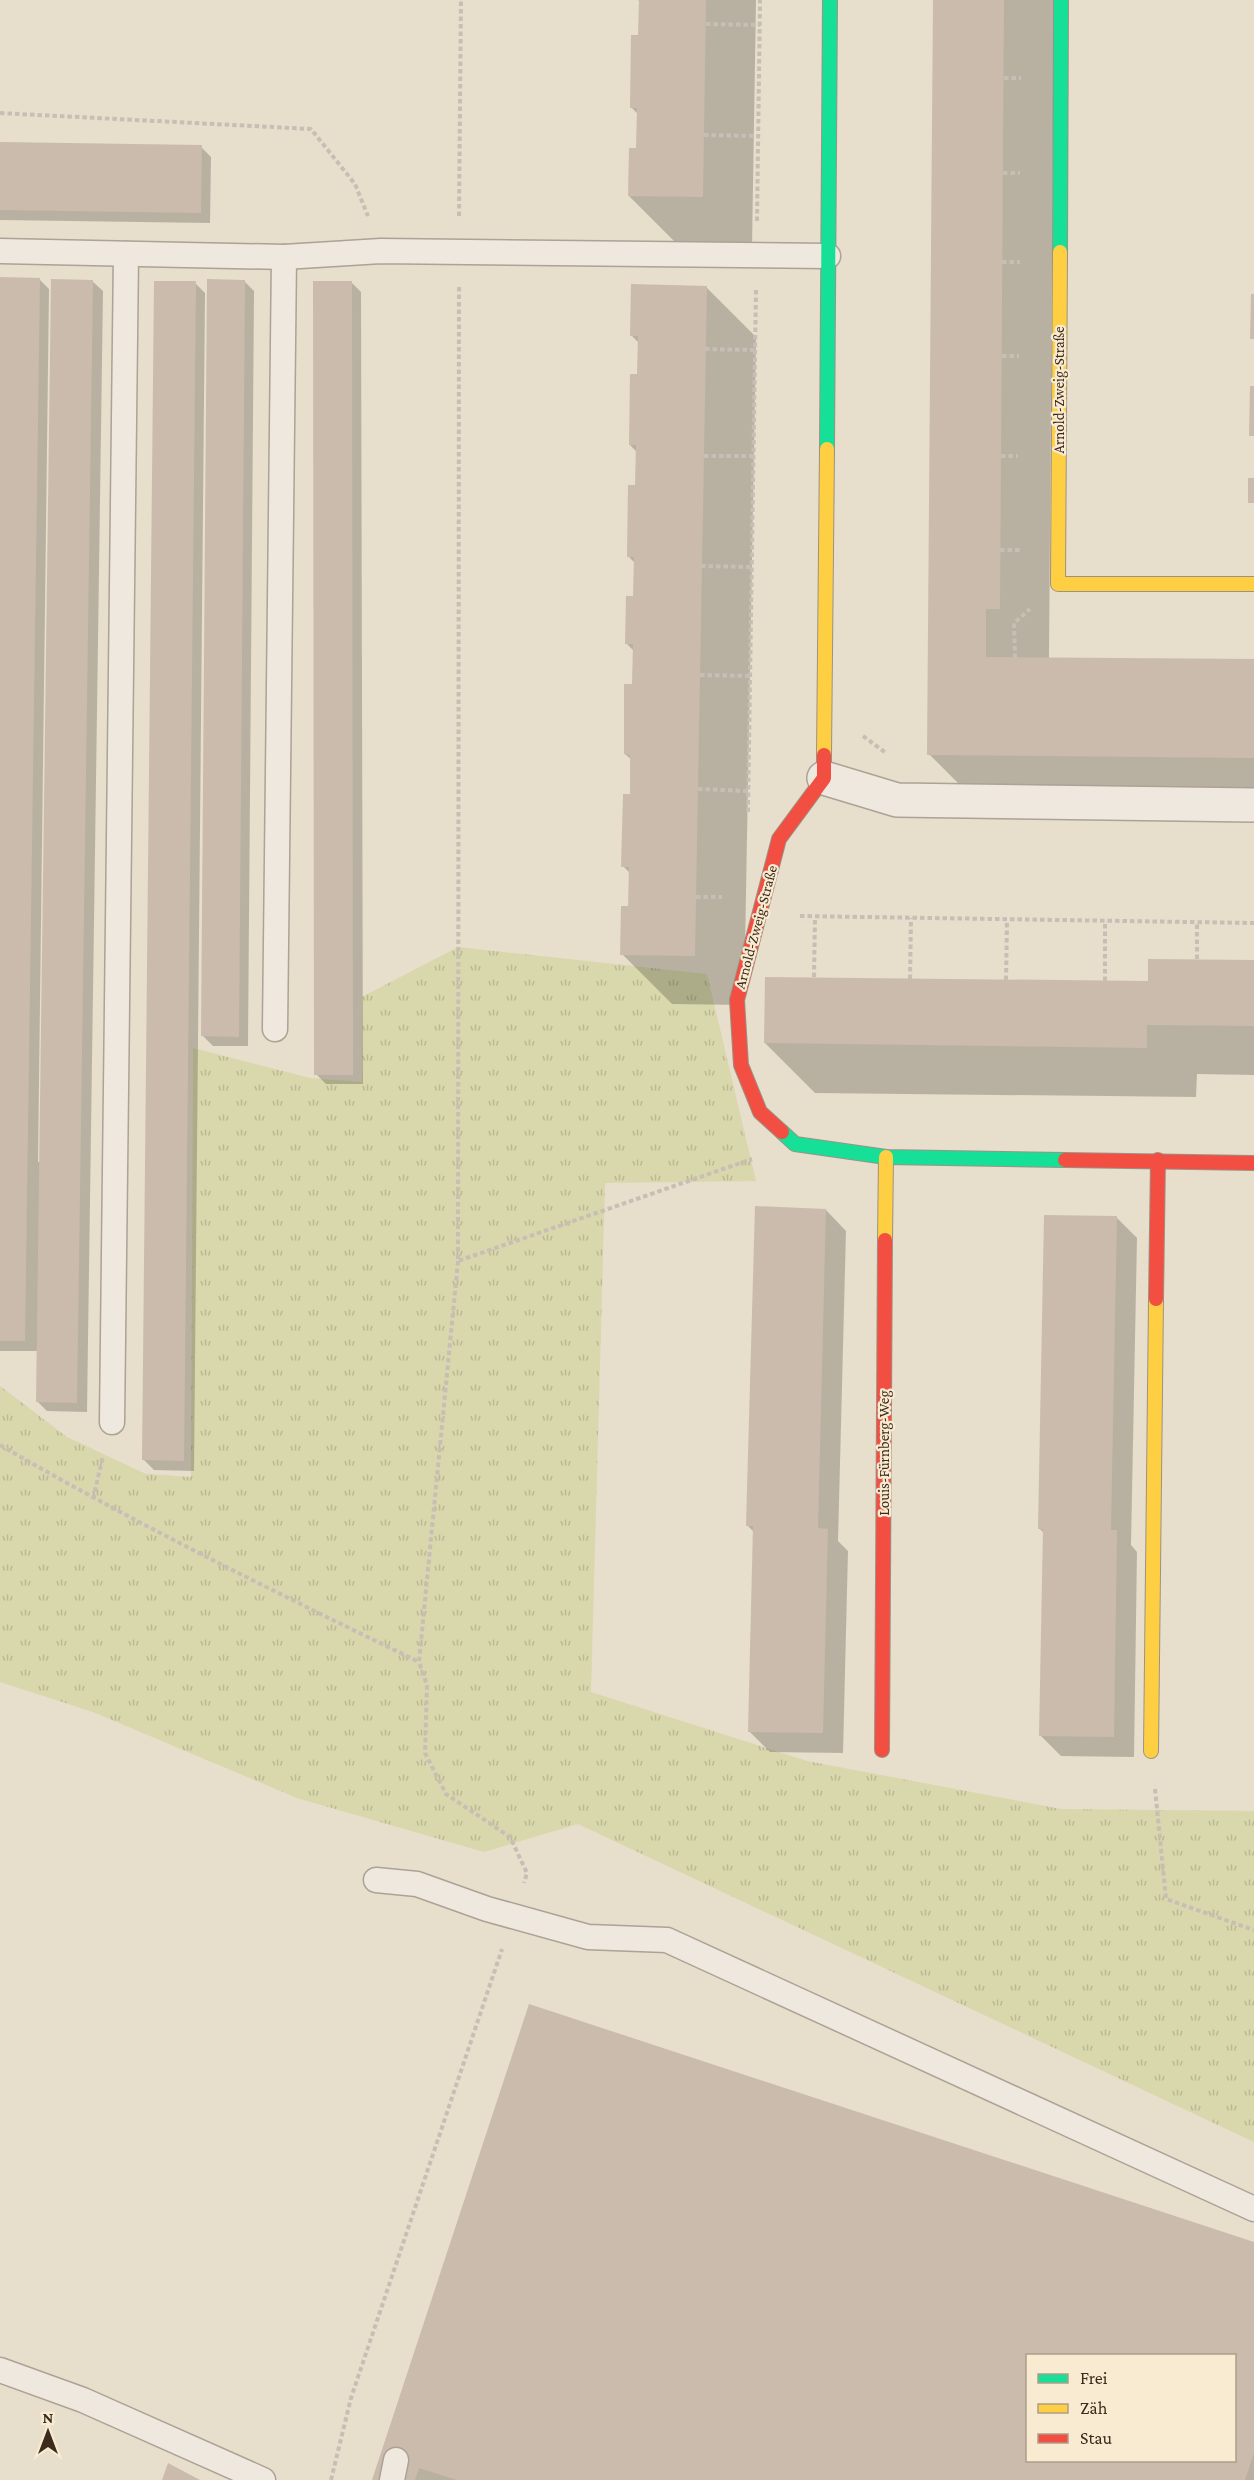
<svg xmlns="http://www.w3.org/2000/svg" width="1254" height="2480" viewBox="0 0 1254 2480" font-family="'Crimson Pro',serif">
<defs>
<pattern id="grass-tufts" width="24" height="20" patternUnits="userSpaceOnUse" patternTransform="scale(1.5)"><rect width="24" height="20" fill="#d9d7ac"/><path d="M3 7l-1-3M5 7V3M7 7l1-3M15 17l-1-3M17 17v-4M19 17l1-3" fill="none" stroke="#bbb993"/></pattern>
</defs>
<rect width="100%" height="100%" fill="#e7decb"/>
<polygon fill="url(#grass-tufts)" points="458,947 707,974 756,1181 605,1183 591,1692 807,1761 1061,1809 1254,1811 1254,2142 578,1824 484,1852 297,1798 93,1712 0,1682 0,1386 67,1437 146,1474 191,1477 193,1048 310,1078 362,1082 362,997"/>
<g fill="#0003" fill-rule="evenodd">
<polygon points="638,0 756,0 752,246 679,246 629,196 637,150 638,114 631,107 640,37 640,2"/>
<polygon points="935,0 1054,0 1049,659 1254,660 1254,806 979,804 929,754"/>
<polygon points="0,144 201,147 211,157 210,223 0,220"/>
<polygon points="39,279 49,289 38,1162 41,1162 92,281 103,291 87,1412 47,1411 37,1401 38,1351 0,1351 0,341"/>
<polygon points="244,281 254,291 248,1046 213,1046 202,1035"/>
<polygon points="351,282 361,292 363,1084 326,1084 316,1074"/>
<polygon points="195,283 205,293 194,1471 154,1470 144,1460"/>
<polygon points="706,287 756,337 744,1005 672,1004 622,954 629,908 630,873 623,866 632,796 632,760 625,754 633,685 634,651 627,644 635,598 635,563 629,557 637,486 637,452 630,445 639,376 639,343 632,336"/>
<polygon points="1254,962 1254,1075 1197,1074 1196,1097 815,1093 765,1043 1149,983"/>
<polygon points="826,1210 846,1231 838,1541 848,1551 843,1753 770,1752 749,1731 754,1532 748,1526"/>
<polygon points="1116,1217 1137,1238 1131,1545 1137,1552 1134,1757 1061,1756 1040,1735 1044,1533 1039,1528"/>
<path d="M 1254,2244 L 1254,2480 L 373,2480 ZM 1028,2356 L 1234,2356 L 1234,2460 L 1028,2460 Z"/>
</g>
<g fill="#cbbbac" fill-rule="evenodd">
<polygon points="639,0 706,0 703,197 628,196 629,148 636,148 637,108 630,108 631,35 638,35"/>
<polygon points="933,0 1004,0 1000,609 986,609 986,657 1254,659 1254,758 927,755"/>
<polygon points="0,142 202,145 201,213 0,210"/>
<polygon points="0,277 40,278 25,1341 0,1341"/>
<polygon points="51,279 93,280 77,1403 36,1402"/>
<polygon points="207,279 245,280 239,1037 201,1036"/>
<polygon points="154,281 196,281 184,1461 142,1460"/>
<polygon points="313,281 352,281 353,1075 314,1075"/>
<polygon points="631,284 707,286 695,956 620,955 621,906 628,906 629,867 621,867 623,794 630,794 630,755 624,754 624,684 632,684 633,644 625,644 626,596 633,596 634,557 627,557 628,485 635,485 636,445 629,445 630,374 637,374 638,336 630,336"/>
<polygon points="1251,294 1254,294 1254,339 1250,339"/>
<polygon points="1250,386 1254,386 1254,436 1249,436"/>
<rect x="1248" y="478" width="6" height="25"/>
<polygon points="1148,959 1254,960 1254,1026 1147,1025 1147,1048 764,1043 765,977 1148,981"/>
<polygon points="755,1206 826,1209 818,1528 828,1529 823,1733 748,1732 753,1526 746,1526"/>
<polygon points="1044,1215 1117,1216 1111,1530 1117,1530 1114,1737 1039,1736 1043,1529 1038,1529"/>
<path d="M 529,2004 L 1254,2242 L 1254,2453 L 1245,2480 L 457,2480 L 419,2468 L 415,2480 L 372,2480 ZM 1028,2356 L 1234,2356 L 1234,2460 L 1028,2460 Z"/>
<polygon points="168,2463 200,2480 162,2480"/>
</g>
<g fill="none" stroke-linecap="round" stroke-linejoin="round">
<g stroke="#aca295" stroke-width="27">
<g id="lane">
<polyline points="0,251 284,257 381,251 828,256"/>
<polyline points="275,1029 284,257"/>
<polyline points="112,1422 126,254"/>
<polyline points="376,1880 417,1884 487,1909 588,1937 667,1940 1254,2209"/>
<polyline points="0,2370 83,2400 263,2480"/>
<polyline points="392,2480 396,2460"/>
</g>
</g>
<g stroke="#aca295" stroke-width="36">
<polyline id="street" points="824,778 897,800 1254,805"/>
</g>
<g stroke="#9b9285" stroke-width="16">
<g id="fast">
<polyline points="1060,252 1061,0"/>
<polyline points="827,449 830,0"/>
<polyline points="782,1132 795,1144 886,1157 1065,1160"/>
</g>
</g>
<g stroke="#9b9285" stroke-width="16">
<g id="slow">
<polyline points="1060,252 1058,584 1254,584"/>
<polyline points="824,755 827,449"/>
<polyline points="885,1240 886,1157"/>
<polyline points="1151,1751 1156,1299"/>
</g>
</g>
<g stroke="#9b9285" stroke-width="16">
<g id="jam">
<polyline points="782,1132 760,1112 741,1065 737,1000 779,839 824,778 824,755"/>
<polyline points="1065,1160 1254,1163"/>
<polyline points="1156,1299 1158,1160"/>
<polyline points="882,1750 885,1240"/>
</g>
</g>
<g stroke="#c7bfb5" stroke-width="4" stroke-dasharray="4.5 3" stroke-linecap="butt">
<polyline points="706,24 760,25"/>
<polyline points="1004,78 1021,78"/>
<polyline points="0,113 311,129 355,184 368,216"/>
<polyline points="704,135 758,136"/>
<polyline points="1003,173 1020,173"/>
<polyline points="459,216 461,0"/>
<polyline points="757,221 760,0"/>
<polyline points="1002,262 1020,262"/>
<polyline points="459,287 458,1261 752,1159"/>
<polyline points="705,349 755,350"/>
<polyline points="1002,356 1019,356"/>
<polyline points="704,456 754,456"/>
<polyline points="1001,456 1018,456"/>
<polyline points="1000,550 1020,550"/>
<polyline points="701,566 752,567"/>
<polyline points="1015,658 1014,623 1030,609"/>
<polyline points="700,675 750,676"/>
<polyline points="863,736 886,753"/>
<polyline points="698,789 749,791"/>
<polyline points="748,812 756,289"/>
<polyline points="696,897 722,897"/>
<polyline points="800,916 1254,923"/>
<polyline points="1197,959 1197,922"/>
<polyline points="814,977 815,917"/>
<polyline points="910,979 911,918"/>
<polyline points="1006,980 1007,920"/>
<polyline points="1105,981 1105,921"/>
<polyline points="458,1261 419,1662 427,1685 425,1753 446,1794 510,1837 527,1873 524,1883"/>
<path d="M 0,1445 C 136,1524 277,1593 419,1662"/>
<polyline points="93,1499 103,1456"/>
<polyline points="1155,1789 1166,1899 1254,1930"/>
<polyline points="331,2480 351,2398 502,1949"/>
</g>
<use href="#lane" stroke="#eee8de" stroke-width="24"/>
<use href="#street" stroke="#eee8de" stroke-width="33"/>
<use href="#fast" stroke="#16e098" stroke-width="14"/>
<use href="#slow" stroke="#ffcf43" stroke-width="14"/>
<use href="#jam" stroke="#f24e42" stroke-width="14"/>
</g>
<g text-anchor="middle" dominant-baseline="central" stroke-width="4.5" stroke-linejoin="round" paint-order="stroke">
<g font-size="15" fill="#3c2a1c" stroke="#f9ebd1">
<text transform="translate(1059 390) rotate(-90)">Arnold-Zweig-Straße</text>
<text transform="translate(756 927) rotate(-75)">Arnold-Zweig-Straße</text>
<text transform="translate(884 1453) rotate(-90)">Louis-Fürnberg-Weg</text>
</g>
</g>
<rect x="1026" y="2354" width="210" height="108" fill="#f9ebd1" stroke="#ad9e89" stroke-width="1.5"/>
<rect x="1038" y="2374" width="30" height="9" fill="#16e098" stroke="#ad9e89" stroke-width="1.5"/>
<text x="1080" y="2384" font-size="18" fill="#3c2a1c">Frei</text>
<rect x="1038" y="2404" width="30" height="9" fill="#ffcf43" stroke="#ad9e89" stroke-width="1.5"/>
<text x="1080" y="2414" font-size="18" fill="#3c2a1c">Zäh</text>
<rect x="1038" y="2434" width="30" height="9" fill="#f24e42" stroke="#ad9e89" stroke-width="1.5"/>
<text x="1080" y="2444" font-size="18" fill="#3c2a1c">Stau</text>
<g transform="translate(48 2432)" stroke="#f9ebd1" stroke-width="4.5" paint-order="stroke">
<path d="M0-4.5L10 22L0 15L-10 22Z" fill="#3c2a1c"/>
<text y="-9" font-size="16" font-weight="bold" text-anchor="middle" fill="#3c2a1c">N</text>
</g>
</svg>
